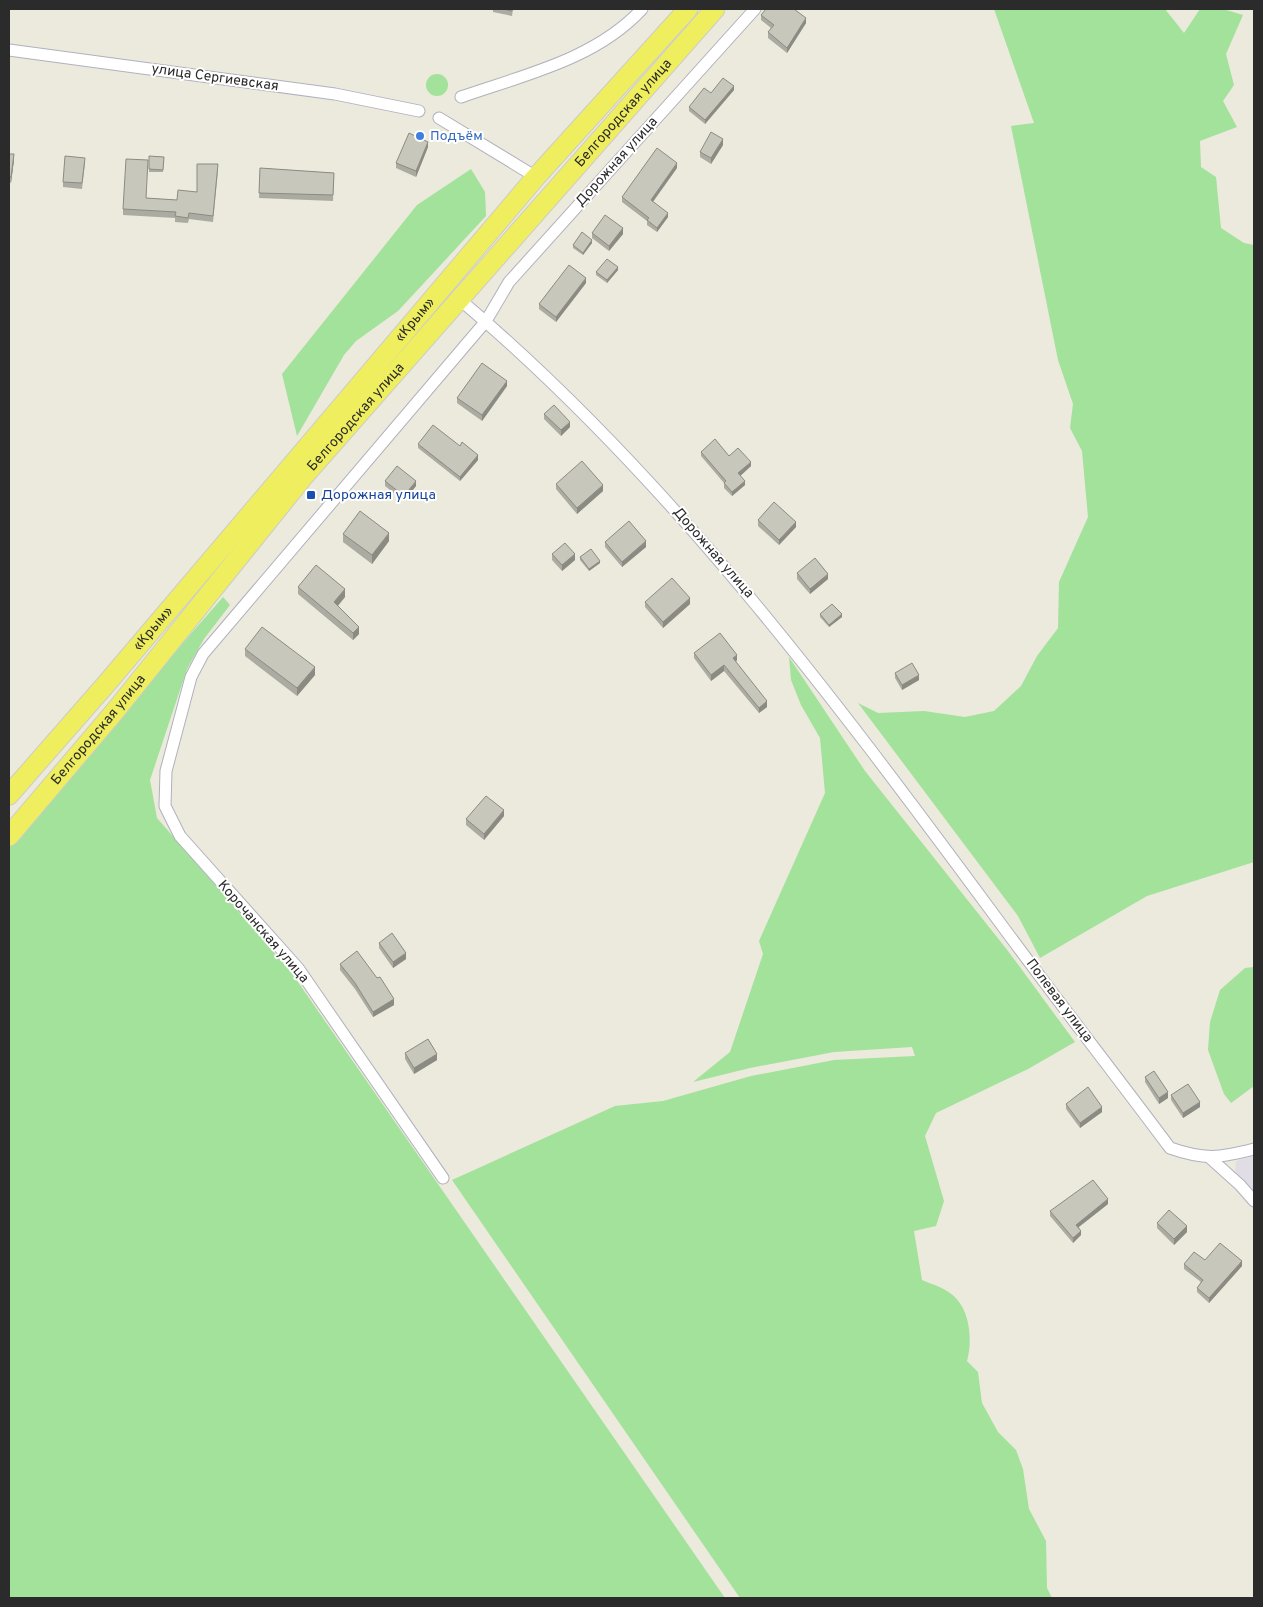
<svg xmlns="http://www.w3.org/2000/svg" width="1263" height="1607" viewBox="0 0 1263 1607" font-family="Overpass,sans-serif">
<rect width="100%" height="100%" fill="#ece9dd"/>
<polygon fill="#e1dde5" points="1254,1156 1254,1197 1235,1175 1236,1161"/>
<g fill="#a2e29a">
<polygon points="994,9 1165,9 1184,33 1200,9 1223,9 1243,15 1226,54 1234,85 1223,101 1237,127 1200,141 1201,167 1216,177 1221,228 1244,243 1254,245 1254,862 1147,896 1040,958 1018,916 858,703 878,713 924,711 965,717 994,711 1021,686 1037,656 1058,628 1059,582 1088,517 1082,451 1070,428 1073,404 1058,360 1011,126 1034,123"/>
<circle cx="437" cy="85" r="11"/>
<polygon points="471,169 485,192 486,216 398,311 356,341 344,355 297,436 282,374 417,205"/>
<polygon points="223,597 230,605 204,639 187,669 150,780 157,818 291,972 725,1598 9,1598 9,842"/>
<path d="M 789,657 L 865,771 L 1008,951 L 1075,1042 L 1028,1069 L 936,1113 L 925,1136 L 944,1201 L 936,1226 L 914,1231 L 922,1280 C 931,1284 942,1287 950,1293 C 970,1307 973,1339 967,1361 L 978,1372 L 982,1403 L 998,1432 L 1016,1450 L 1023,1469 L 1029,1509 L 1046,1541 L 1047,1588 L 1052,1598 L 740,1598 L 452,1180 L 615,1106 L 663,1101 L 751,1076 L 834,1060 L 915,1056 L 912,1047 L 834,1052 L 750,1068 L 693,1082 L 730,1052 L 763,954 L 759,941 L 825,793 L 820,738 L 801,705 L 791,680 Z"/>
<polygon points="1254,967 1254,1086 1231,1103 1224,1094 1208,1050 1210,1022 1220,990 1245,968"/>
</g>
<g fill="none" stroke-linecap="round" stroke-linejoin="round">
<g stroke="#b1b1be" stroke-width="13">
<g id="minor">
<polyline points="9,50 335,94 419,111"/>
<path d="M 461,97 C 524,75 596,59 642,9"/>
<polyline points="439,118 536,177"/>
<path d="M 458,298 C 667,474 830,693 992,912 C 1050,991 1111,1069 1170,1148 C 1204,1160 1220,1158 1254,1149"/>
<polyline points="1210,1158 1240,1185 1254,1201"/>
<polyline points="443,1178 298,968 180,836 165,806 166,771 191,677 203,654 486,321 509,282 755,9"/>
</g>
</g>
<g stroke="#ccc" stroke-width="21">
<g id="primary">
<path id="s1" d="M 9,795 L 107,683 L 536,177 L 688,9"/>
<path id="s2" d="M 9,836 L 115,711 L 304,476 L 715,9"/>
</g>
</g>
<use href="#minor" stroke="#fff" stroke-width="11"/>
<use href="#primary" stroke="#efee5f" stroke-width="19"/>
</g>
<g fill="#acaba1">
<polygon points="493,9 513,9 512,16 493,12"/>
<polygon points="761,15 806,23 787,53 768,38 768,32 771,28 761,20"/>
<polygon points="734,90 705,124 689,111 689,107 711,93"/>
<polygon points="723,145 711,164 700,157 700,152"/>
<polygon points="428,147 416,177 396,168 396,163"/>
<polygon points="9,154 14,160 11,183 9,182"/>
<polygon points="149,156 164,157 163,172 149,172"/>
<polygon points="85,163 82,189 63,187 63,182"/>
<polygon points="260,168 334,173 333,201 259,198"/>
<polygon points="677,168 653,202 668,217 657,232 647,225 647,221 622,202 622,197"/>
<polygon points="218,170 213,222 189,219 188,223 175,222 175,218 123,215 123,209 146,198 177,200 197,192"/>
<polygon points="592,233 623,234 609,251 592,238"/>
<polygon points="592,243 583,255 573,248 573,245"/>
<polygon points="618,270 607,283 596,275 596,272"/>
<polygon points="586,283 556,322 539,309 539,304"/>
<polygon points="507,386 482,421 457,403 457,398"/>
<polygon points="544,414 570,427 561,436 544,419"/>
<polygon points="418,444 478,460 460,481 418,448"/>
<polygon points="701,452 729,456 751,466 740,476 745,485 732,496 724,488 724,483 701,456"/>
<polygon points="385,481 416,486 404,501 385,486"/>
<polygon points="556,484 603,491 577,514 556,489"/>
<polygon points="758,520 796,527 779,545 758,526"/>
<polygon points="343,534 389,541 372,564 343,542"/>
<polygon points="605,542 646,547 622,567 605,547"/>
<polygon points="552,554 575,560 562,571 552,560"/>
<polygon points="580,557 600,563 589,571 580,560"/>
<polygon points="797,573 828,579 810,594 797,579"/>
<polygon points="298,587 345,597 338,606 359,634 353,640 298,594"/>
<polygon points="645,602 690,604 663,628 645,607"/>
<polygon points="820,614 842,617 829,627 820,617"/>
<polygon points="245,649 315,675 297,696 245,656"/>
<polygon points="694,653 737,660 736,662 767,707 759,713 724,671 711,681 694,658"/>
<polygon points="895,673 919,680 902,690 895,678"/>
<polygon points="504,816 484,840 466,825 466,819"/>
<polygon points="379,943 406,959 393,968 379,948"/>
<polygon points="340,964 394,1005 373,1017 355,989 340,970"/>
<polygon points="405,1053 437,1060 414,1074 405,1059"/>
<polygon points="1145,1077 1168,1098 1159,1104 1145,1082"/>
<polygon points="1171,1095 1200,1107 1183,1118 1171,1100"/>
<polygon points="1066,1104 1102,1112 1080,1128 1066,1109"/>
<polygon points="1108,1204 1079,1227 1081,1235 1073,1243 1050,1216 1050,1211"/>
<polygon points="1157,1223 1187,1232 1174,1245 1157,1228"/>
<polygon points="1205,1260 1242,1266 1209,1303 1197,1292 1197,1288 1201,1282 1184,1269 1184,1264"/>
</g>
<g fill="#8c8b83">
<polygon points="806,18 806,23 787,53 787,48"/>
<polygon points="734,86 734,90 705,124 705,120"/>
<polygon points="723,139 723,145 711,164 711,158"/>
<polygon points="428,142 428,147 416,177 416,171"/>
<polygon points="14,154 14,160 11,183 11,177"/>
<polygon points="677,163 677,168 651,204 651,200"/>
<polygon points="668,213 668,217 657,232 657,228"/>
<polygon points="623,228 623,234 609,251 609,246"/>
<polygon points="592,240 592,243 583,255 583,253"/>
<polygon points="618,267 618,270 607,283 607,280"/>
<polygon points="586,278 586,283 556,322 556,317"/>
<polygon points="507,381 507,386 482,421 482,415"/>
<polygon points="570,422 570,427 561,436 561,430"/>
<polygon points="478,455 478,460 460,481 460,477"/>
<polygon points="751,462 751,466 738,478 738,473"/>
<polygon points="416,481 416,486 404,501 404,496"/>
<polygon points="745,481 745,485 732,496 732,492"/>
<polygon points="603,485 603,491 577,514 577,508"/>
<polygon points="796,522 796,527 779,545 779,540"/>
<polygon points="389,533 389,541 372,564 372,555"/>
<polygon points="646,541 646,547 622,567 622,562"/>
<polygon points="575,554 575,560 562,571 562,565"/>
<polygon points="600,561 600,563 589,571 589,569"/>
<polygon points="828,574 828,579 810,594 810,589"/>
<polygon points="345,589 345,597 334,610 334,602"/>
<polygon points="690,598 690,604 663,628 663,622"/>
<polygon points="842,614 842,617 829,627 829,625"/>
<polygon points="359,627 359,634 353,640 353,633"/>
<polygon points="737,655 737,660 733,664 733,658"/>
<polygon points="724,665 724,671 711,681 711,675"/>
<polygon points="315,667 315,675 297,696 297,688"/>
<polygon points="919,675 919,680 902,690 902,685"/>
<polygon points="767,701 767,707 759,713 759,708"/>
<polygon points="504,810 504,816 484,840 484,834"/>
<polygon points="406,953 406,959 393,968 393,962"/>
<polygon points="394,999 394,1005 373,1017 373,1012"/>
<polygon points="437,1054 437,1060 414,1074 414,1068"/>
<polygon points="1168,1092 1168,1098 1159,1104 1159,1098"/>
<polygon points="1200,1102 1200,1107 1183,1118 1183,1113"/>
<polygon points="1102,1107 1102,1112 1080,1128 1080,1123"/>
<polygon points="1108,1199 1108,1204 1076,1229 1076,1225"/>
<polygon points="1187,1226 1187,1232 1174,1245 1174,1239"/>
<polygon points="1081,1231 1081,1235 1073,1243 1073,1238"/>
<polygon points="1242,1261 1242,1266 1209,1303 1209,1298"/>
</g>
<g fill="#c8c7bb" stroke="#8c8b83">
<polygon points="503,9 512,9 512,11"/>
<polygon points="766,9 794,9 806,18 787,48 768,32 774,25 761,15"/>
<polygon points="723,78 734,86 705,120 689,107 704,88 711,93"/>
<polygon points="711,132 723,139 711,158 700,152"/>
<polygon points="409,133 428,142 416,171 396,163"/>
<polygon points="657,148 677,163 651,200 668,213 657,228 647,220 649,218 622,197"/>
<polygon points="9,154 14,154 11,177 9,177"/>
<polygon points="65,156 85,158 82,183 63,182"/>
<polygon points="149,156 164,157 163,170 149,169"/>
<polygon points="126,159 148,160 146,198 177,200 178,190 197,192 197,164 218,164 213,216 189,213 188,218 175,216 176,212 123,209"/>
<polygon points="260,168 334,173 333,195 259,193"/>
<polygon points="605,215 623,228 609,246 592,233"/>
<polygon points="582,232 592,240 583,253 573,245"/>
<polygon points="607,259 618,267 607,280 596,272"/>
<polygon points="569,265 586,278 556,317 539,304"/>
<polygon points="482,363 507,381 482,415 457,398"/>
<polygon points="554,405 570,422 561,430 544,414"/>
<polygon points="433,425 460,446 462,442 478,455 460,477 418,444"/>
<polygon points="715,439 729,456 738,448 751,462 738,473 745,481 732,492 724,483 726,481 701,452"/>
<polygon points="582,461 603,485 577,508 556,484"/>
<polygon points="397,466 416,481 404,496 385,481"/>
<polygon points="774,502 796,522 779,540 758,520"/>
<polygon points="360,511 389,533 372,555 343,534"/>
<polygon points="629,521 646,541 622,562 605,542"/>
<polygon points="565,543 575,554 562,565 552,554"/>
<polygon points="591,549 600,561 589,569 580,557"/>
<polygon points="815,558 828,574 810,589 797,573"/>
<polygon points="316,565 345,589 334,602 359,627 353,633 298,587"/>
<polygon points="672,578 690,598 663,622 645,602"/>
<polygon points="832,604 842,614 829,625 820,614"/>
<polygon points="262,627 315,667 297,688 245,649"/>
<polygon points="720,633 737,655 733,658 767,701 759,708 724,665 711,675 694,653"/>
<polygon points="912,663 919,675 902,685 895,673"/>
<polygon points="486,796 504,810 484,834 466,819"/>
<polygon points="392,933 406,953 393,962 379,943"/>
<polygon points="357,951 377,978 380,977 394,999 373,1012 355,983 340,964"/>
<polygon points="428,1039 437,1054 414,1068 405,1053"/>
<polygon points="1154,1071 1168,1092 1159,1098 1145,1077"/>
<polygon points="1188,1084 1200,1102 1183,1113 1171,1095"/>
<polygon points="1088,1087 1102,1107 1080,1123 1066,1104"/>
<polygon points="1093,1180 1108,1199 1076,1225 1081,1231 1073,1238 1050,1211"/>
<polygon points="1169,1210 1187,1226 1174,1239 1157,1223"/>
<polygon points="1220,1243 1242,1261 1209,1298 1197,1288 1203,1280 1184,1264 1194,1252 1205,1260"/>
</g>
<circle fill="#3f7fe0" stroke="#fff" stroke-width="2" cx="420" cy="136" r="5"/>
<rect fill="#1a4fb4" stroke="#fff" stroke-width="2" x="306" y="490" width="10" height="10" rx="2.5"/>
<g text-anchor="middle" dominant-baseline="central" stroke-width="4" stroke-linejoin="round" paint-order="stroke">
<g font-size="14" fill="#2b2b2b" stroke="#fff">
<text transform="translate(215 78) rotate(8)">улица Сергиевская</text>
<text stroke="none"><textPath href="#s2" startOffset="949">Белгородская улица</textPath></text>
<text transform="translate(617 162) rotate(-48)">Дорожная улица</text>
<text stroke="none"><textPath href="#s1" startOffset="625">«Крым»</textPath></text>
<text stroke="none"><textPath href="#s2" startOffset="544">Белгородская улица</textPath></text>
<text transform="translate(713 553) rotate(49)">Дорожная улица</text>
<text stroke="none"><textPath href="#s1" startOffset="220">«Крым»</textPath></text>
<text stroke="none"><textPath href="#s2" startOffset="139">Белгородская улица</textPath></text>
<text transform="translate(263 932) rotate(49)">Корочанская улица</text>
<text transform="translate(1059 1001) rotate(53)">Полевая улица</text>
</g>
<g font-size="14" fill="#366cbe" stroke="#fff" text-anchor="start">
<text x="430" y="136">Подъём</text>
</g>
<g font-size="14" fill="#164399" stroke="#fff" text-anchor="start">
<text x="321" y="495">Дорожная улица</text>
</g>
</g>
<rect width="1263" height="1607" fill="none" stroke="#2b2b2b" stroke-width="20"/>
</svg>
